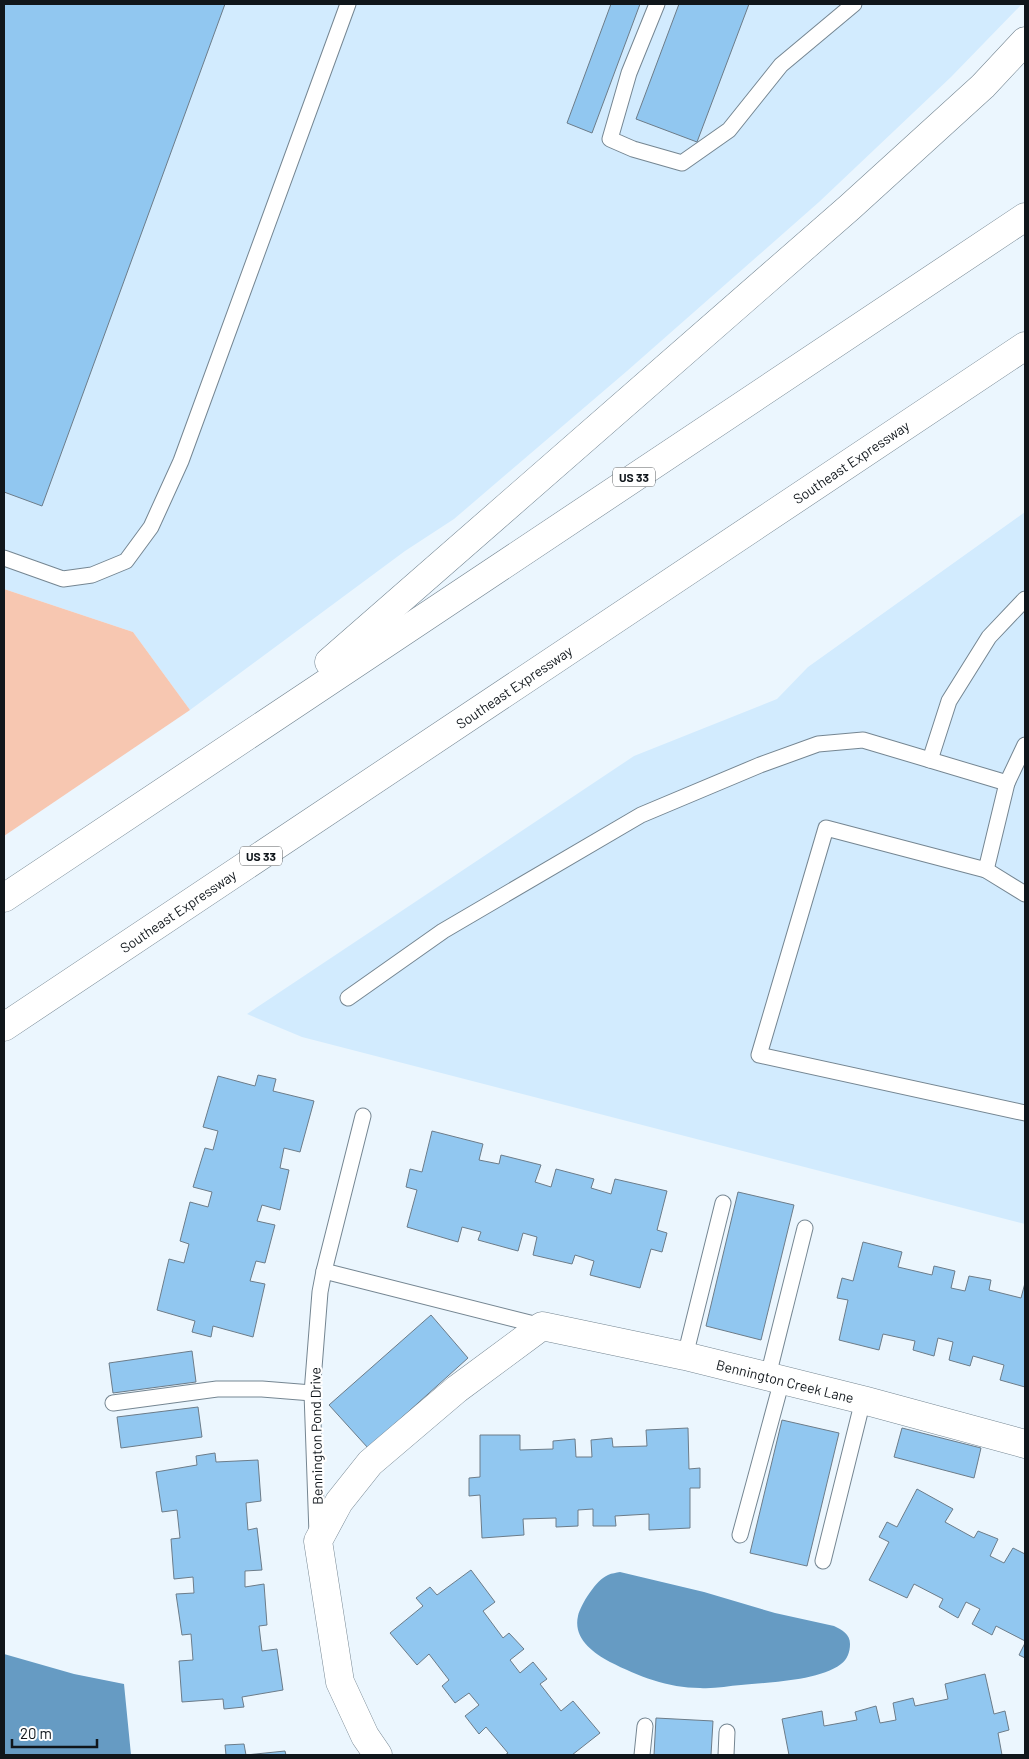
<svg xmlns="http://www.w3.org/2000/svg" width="1029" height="1759" viewBox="0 0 1029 1759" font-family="Barlow,sans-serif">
<rect width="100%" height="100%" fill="#ebf6fe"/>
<g fill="#d2ebfe">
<polygon points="4,4 1022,4 951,77 819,202 627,371 454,519 405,551 190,710 133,632 4,589"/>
<polygon points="1025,512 1025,1224 302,1037 247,1014 634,756 777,699 808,667"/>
</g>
<polygon fill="#f7c7b1" points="4,589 133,632 190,710 4,836"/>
<g fill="#669bc3">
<path d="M 620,1572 L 704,1592 L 775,1613 L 834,1626 C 842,1630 850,1634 850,1644 C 850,1652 847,1660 841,1664 C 819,1681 769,1682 741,1685 C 728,1686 714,1689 700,1688 C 668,1688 638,1676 610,1662 C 592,1652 573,1638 578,1616 C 581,1604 596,1580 608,1575 C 612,1573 616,1573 620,1572 Z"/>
<polygon points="4,1654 74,1674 124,1684 131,1755 4,1755"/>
</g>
<g fill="#91c7f0" stroke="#6c7c89">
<polygon points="4,4 225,4 42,506 4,492"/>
<polygon points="611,4 640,4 592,133 567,123"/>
<polygon points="679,4 749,4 697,142 636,119"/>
<polygon points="258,1075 276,1079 273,1091 314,1101 300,1152 284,1148 280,1168 289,1170 280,1210 262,1205 257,1221 275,1225 265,1263 256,1261 250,1281 265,1284 253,1337 213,1326 211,1337 192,1332 195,1321 157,1310 169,1259 184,1263 189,1244 180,1241 190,1202 208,1207 212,1192 193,1187 205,1148 213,1150 218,1131 203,1127 218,1076 255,1086"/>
<polygon points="432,1131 483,1144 479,1160 499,1164 501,1155 541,1165 535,1182 551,1187 556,1169 594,1179 591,1188 611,1194 615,1179 667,1191 657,1230 667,1233 662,1252 651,1249 640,1288 590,1275 594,1261 575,1255 572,1264 533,1255 537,1237 523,1233 518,1251 478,1240 481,1232 462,1227 458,1242 407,1227 417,1190 406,1187 410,1169 422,1172"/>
<polygon points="738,1192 794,1205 761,1340 706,1326"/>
<polygon points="863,1242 902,1252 898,1267 932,1275 934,1266 955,1271 951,1288 965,1291 969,1276 991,1280 989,1290 1021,1298 1025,1283 1025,1387 1000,1380 1004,1365 973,1356 970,1366 949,1360 953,1342 938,1338 934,1356 913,1350 915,1341 883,1334 879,1350 839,1340 848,1300 837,1298 842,1278 853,1281"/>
<polygon points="431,1315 468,1358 368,1448 329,1405"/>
<polygon points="192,1351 196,1382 113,1393 109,1363"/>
<polygon points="198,1407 202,1437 121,1448 117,1417"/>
<polygon points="782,1420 839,1433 807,1566 750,1553"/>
<polygon points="688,1428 689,1469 700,1468 700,1488 690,1488 690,1528 649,1530 649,1514 615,1516 616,1526 593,1526 593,1509 578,1510 578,1526 556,1527 556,1518 523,1519 524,1535 482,1538 480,1495 469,1496 469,1478 480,1477 480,1435 520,1435 520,1450 553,1449 553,1441 575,1439 576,1457 592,1457 591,1440 612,1438 613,1447 647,1446 646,1430"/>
<polygon points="902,1428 981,1448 974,1478 894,1457"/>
<polygon points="215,1453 216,1462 258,1460 261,1501 246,1503 248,1530 257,1528 262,1570 245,1571 245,1587 264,1584 267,1625 259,1626 262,1651 277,1649 283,1690 242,1697 244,1707 224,1709 223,1699 182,1702 179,1661 193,1660 191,1634 182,1635 176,1594 194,1593 193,1577 174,1579 171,1539 180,1538 177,1510 162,1512 156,1472 197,1465 196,1456"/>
<polygon points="917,1489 953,1509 945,1522 974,1538 978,1531 998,1539 990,1556 1004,1563 1013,1548 1025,1554 1025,1641 996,1626 992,1635 972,1624 980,1609 966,1602 958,1618 939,1607 943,1599 914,1584 907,1598 869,1580 889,1542 879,1537 887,1522 897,1527"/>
<polygon points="471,1570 495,1602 483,1611 503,1638 509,1633 524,1649 510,1660 520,1673 533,1662 547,1679 540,1684 561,1711 573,1701 600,1733 572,1755 505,1755 508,1753 486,1727 479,1734 465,1716 479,1705 469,1693 455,1703 442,1686 449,1680 429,1654 417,1665 390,1633 423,1606 416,1598 430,1587 437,1595"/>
<polygon points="1025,1643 1025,1658 1019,1655"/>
<polygon points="985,1674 994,1714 1005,1711 1009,1730 998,1733 1002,1755 789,1755 782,1719 822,1711 824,1726 857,1720 855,1712 876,1706 880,1723 896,1720 893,1703 913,1698 915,1706 948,1699 945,1684"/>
<polygon points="656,1718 713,1721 711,1755 654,1755"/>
<polygon points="244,1744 246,1755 285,1751 286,1755 226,1755 225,1745"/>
</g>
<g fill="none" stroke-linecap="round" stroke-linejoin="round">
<g stroke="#758692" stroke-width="17">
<g id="service">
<polyline points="657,4 629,73 610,139 633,149 682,163 729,130 781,65 854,4"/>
<polyline points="4,558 63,579 92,575 126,561 151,527 181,461 348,4"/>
<polyline points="930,760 949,701 989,637 1025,599"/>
<polyline points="1007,783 986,870 826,828 759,1055 1025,1113"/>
<polyline points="986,870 1025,894"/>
<polyline points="348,998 443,931 641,815 760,765 818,744 863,740 1007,783 1025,745"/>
<polyline points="324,1271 542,1326"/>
<polyline points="685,1356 723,1203"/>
<polyline points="768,1376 805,1228"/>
<polyline points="113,1403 217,1389 262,1389 312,1393"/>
<polyline points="317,1534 312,1393 320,1292 324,1271 363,1116"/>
<polyline points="740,1535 782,1380"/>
<polyline points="823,1561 863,1400"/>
<polyline points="642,1755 645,1726"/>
<polyline points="726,1755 727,1732"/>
</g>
</g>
<g stroke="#758692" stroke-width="29">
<polyline id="minor" points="378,1755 365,1736 340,1682 318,1541 339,1502 370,1463 457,1389 542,1326 685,1356 863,1400 1025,1444"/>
</g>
<g stroke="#758692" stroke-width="29">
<g id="motorway">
<polyline points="329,662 850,207 983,86 1025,41"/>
<polyline points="4,898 1025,217"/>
<polyline points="4,1027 1025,346"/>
</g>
</g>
<use href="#service" stroke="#fff" stroke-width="15"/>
<use href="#minor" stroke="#fff" stroke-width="28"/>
<use href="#motorway" stroke="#fff" stroke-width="28"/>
</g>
<g text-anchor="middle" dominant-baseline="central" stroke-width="4.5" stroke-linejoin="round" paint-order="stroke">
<g fill="#fff" stroke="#585c5f" stroke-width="1">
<rect x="613" y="467.5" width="42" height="19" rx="4"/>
<rect x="240" y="846.5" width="42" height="19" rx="4"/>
</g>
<g font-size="12" font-weight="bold" fill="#10161b">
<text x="634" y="477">US 33</text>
<text x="261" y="856">US 33</text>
</g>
<g font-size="14" fill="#10161b" stroke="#fff">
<text transform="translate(851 462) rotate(-34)">Southeast Expressway</text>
<text transform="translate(514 687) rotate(-34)">Southeast Expressway</text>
<text transform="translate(178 911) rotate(-34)">Southeast Expressway</text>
<text transform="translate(785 1381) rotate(14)">Bennington Creek Lane</text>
<text transform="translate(316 1436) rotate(-91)">Bennington Pond Drive</text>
</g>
</g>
<rect width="1029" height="1759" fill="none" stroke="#10161b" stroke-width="10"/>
<path d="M12 1739v8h85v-8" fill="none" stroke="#10161b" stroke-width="2.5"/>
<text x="20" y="1739" font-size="15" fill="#10161b" stroke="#ffffff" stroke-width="4" paint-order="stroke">20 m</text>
</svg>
